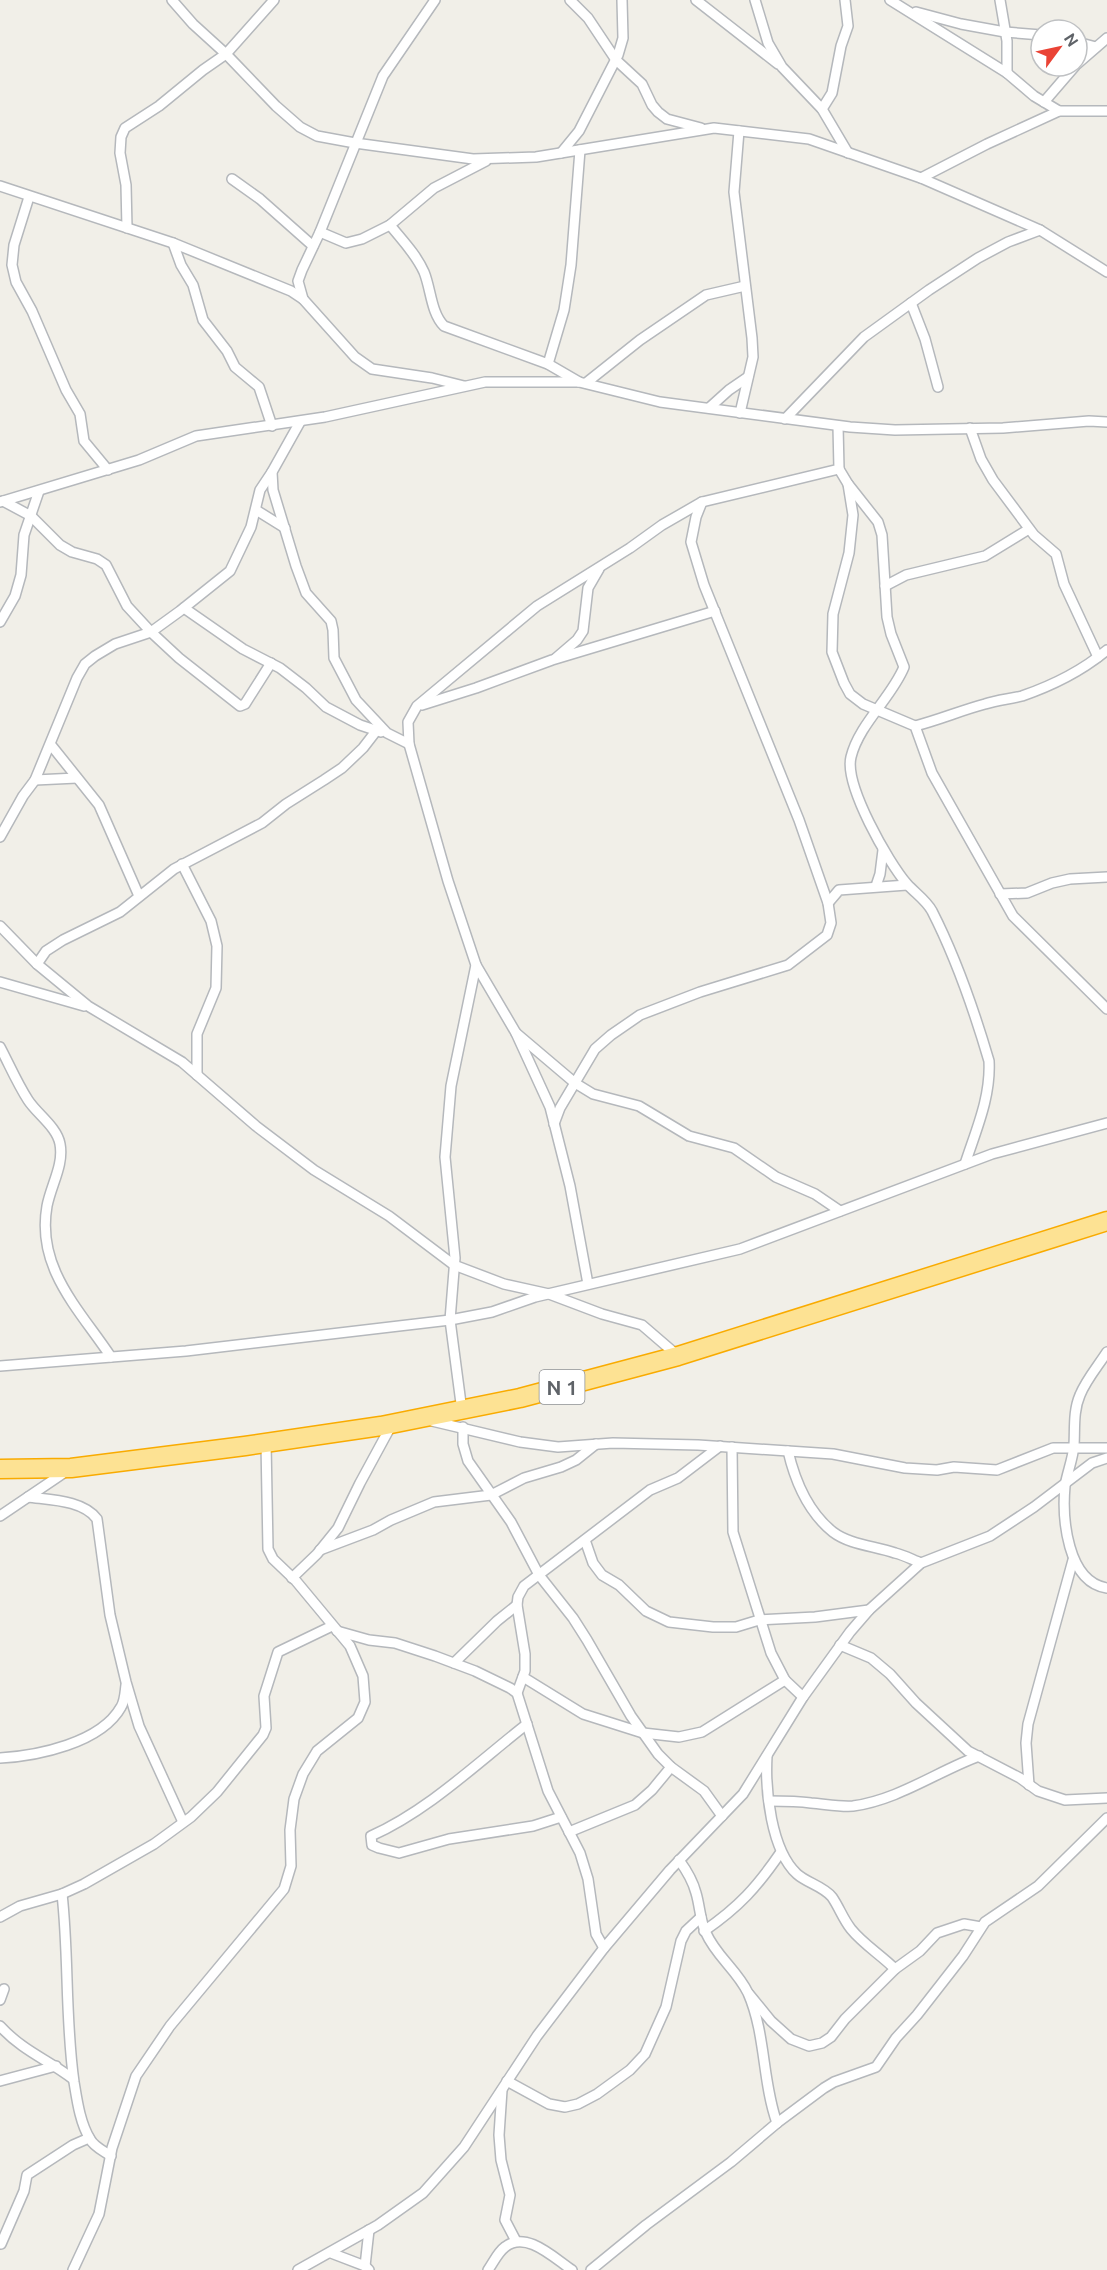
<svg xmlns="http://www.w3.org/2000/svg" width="1107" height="2270" viewBox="0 0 1107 2270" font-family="Ubuntu,sans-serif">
<rect width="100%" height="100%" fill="#f1efe8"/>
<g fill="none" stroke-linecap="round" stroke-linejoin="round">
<g stroke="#b5b8bc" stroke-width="12">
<g id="street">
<polyline points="172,0 193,24 226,54 276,106 300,127 317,136 355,143 473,159 536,157 714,128 809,139 921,178 1040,230 1107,272"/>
<polyline points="570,0 588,18 616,60 642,84 652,105 658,112 667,119 701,128"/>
<polyline points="696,0 778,64"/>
<polyline points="755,0 768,43 782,67 822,109 848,153"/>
<polyline points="890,0 1007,73 1034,96 1059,111"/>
<polyline points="1000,0 1007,41 1007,73"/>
<polyline points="916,12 961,24 1005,32 1041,35"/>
<polyline points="1077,42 1096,47"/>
<polyline points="1077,64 1107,38"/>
<polyline points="1044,102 1075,66"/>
<polyline points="822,109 832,93 841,46 848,26 845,0"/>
<polyline points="739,131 734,192 752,338 753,357 740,413"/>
<polyline points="561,153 579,131 618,55 623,38 622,0"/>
<polyline points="921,178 987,144 1059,111 1107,111"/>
<polyline points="232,179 260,199 313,246"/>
<polyline points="0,186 173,243 291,291 303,299 355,357 372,369 432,378 464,386"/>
<polyline points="29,197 14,245 12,265 16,282 32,311 66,390 80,414 84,441 108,470"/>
<path d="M 390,225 C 402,240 416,254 424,272 C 431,289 431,313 444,326 L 548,364 L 579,382"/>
<polyline points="127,228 126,185 120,153 121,137 125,128 159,106 203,70 226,54 274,0"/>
<polyline points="320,232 346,243 362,239 390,225 434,188 486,161"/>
<polyline points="173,243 181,265 193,285 203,320 227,351 235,367 259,387 272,426"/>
<polyline points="303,299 298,281 302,270 320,232 383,76 435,0"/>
<polyline points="911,303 925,339 938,387"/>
<polyline points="548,364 564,310 571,265 580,150"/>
<polyline points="586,383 640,340 706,295 745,286"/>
<polyline points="709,408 729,390 748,377"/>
<polyline points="785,419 864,337 929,290 978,258 1008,242 1040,230"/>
<polyline points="300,422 272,472 273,490 296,566 306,593 331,621 333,630 334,658 356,700 387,733 409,744"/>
<polyline points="970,428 981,459 993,480 1034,535 1056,554 1064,584 1098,657"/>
<polyline points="839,469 848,484 853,515 849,553 833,614 832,652 844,683 850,694 863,704 915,726 932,773 1013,916 1107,1009"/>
<path d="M 848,484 L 878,522 L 882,535 L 887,617 L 891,634 L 904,667 C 892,697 859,724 851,757 C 844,785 888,862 907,884 C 915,893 926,900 932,911 C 956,958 974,1010 989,1061 C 991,1097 976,1130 965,1164"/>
<polyline points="3,501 31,516 60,545 72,552 97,559 106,565 127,606 151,632 179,658 240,706 245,704 271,663"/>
<polyline points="0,502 139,460 196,436 325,417 485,382 579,382 660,402 850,427 895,430 1003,428 1089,421 1107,422"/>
<polyline points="256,510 285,528"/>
<polyline points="885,586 906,575 985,556 1029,529"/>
<polyline points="184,608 243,649 280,668 306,688 326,707 360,725 381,732"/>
<polyline points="0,622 15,596 21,575 24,535 39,491"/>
<polyline points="556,658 577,640 583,631 588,588 599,569"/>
<polyline points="422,705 476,688 552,660 715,611"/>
<path d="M 915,726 C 939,720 962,710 985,704 C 997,700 1010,699 1022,696 C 1051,686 1083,670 1107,650"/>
<polyline points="51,745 99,805 139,896"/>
<polyline points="35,780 77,778"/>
<polyline points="0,837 23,796 35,780 77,678 85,664 95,656 115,644 151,632 180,611 230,571 251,527 260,490 272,472"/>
<polyline points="182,864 211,921 217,946 216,988 197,1034 197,1075"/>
<polyline points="876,886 880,874 883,850"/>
<polyline points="1000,894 1027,893 1052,883 1070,879 1107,877"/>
<polyline points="828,903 839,890 907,885"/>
<polyline points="0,926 37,964 88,1006 182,1062 256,1126 314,1170 389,1216 454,1265 504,1284 549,1294 602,1314 642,1325 678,1356"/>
<polyline points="37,964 46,951 63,940 120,912 174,869 262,823 286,804 324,780 342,768 363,748 380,726"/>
<polyline points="476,965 516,1033 550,1107 570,1186 588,1284"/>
<polyline points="0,982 84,1006"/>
<polyline points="516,1033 575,1083 593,1094 639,1106 689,1136 734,1148 776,1177 815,1194 840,1211"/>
<path d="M 0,1047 C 9,1064 17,1083 28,1100 C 37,1114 57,1127 60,1144 C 64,1165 51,1185 47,1206 C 36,1268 79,1309 111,1357"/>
<polyline points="554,1124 560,1108 595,1049 611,1035 640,1015 700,992 788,965 827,935 831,923 828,903 799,820 704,585 691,542 696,517 702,502"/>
<path d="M 1107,1352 C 1098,1366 1086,1380 1080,1395 C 1073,1411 1075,1429 1074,1445 C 1073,1459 1067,1473 1065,1486 C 1062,1518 1067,1582 1107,1588"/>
<polyline points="0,1366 186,1351 450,1320 492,1312 535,1297 740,1249 992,1154 1107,1123"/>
<polyline points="462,1411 450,1320 455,1258 445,1157 451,1086 476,965 448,881 409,744 408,722 417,706 537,606 630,548 662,525 702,502 839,469 838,426"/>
<polyline points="432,1421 520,1442 558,1447 613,1443 698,1445 833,1454 905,1468 937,1470 954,1467 997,1470 1053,1448 1107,1448"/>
<polyline points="463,1427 463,1444 468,1461 511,1522 539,1575 573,1618 587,1640 631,1716 658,1754 671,1767 704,1791 722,1816"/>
<polyline points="732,1447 733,1532 771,1653 785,1680 803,1697"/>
<path d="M 788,1451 C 795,1481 808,1512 833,1532 C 850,1545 876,1546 895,1553 C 904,1555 913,1560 921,1563"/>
<path d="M 28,1497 C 50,1500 83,1500 97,1519 L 110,1615 L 126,1682 L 139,1726 L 183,1822"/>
<polyline points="0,1516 65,1472"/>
<polyline points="585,1540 593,1563 602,1575 619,1585 646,1611 669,1622 713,1627 736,1627 759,1620 815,1617 869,1610"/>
<polyline points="320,1550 373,1530 391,1520 434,1502 491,1495 524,1478 561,1467 576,1460 596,1444"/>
<polyline points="292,1578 317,1554 338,1528 360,1483 392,1424"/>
<polyline points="337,1631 369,1640 395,1643 435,1656 475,1671 510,1688 517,1693 548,1791 580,1853 588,1879 596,1934 604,1948"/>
<polyline points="840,1645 871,1658 890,1674 916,1703 968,1751 1020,1778 1038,1791 1065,1800 1107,1798"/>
<polyline points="454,1663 497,1621 517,1605"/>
<polyline points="523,1677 583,1714 643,1733 679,1737 702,1732 785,1680"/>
<polyline points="517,1693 525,1671 525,1654 517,1605 518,1597 524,1586 650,1490 678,1478 720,1446"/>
<path d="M 527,1724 C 477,1763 429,1810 371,1836 L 372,1845 L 379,1848 L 399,1853 L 449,1839 L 533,1826 L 561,1817"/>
<path d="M 767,1756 C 765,1790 771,1850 797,1874 C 807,1883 823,1886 832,1897 C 839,1907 843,1919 851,1929 C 863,1944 881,1955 895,1969"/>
<path d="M 0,1758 C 37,1756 101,1743 121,1707 C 125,1701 125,1692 126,1685"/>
<polyline points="1029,1785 1026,1743 1028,1724 1073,1560"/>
<path d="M 769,1801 C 783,1801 797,1801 811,1803 C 825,1804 839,1807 853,1806 C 898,1800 938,1771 979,1756"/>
<polyline points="569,1832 635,1805 652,1790 671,1767"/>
<path d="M 679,1860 C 687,1871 693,1881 696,1893 C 700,1906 700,1921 706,1933 C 716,1956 737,1970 748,1993 C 766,2034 762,2081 777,2123"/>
<path d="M 62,1894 C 69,1956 65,2019 74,2082 C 77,2100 80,2123 90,2139 C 94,2147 104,2151 111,2156"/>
<polyline points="0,1917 20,1906 62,1894 84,1884 154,1844 191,1817 217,1792 263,1735 266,1728 264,1696 278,1652 332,1626"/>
<path d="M 704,1931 C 739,1907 757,1887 781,1852"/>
<polyline points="749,1994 771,2021 791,2039 809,2046 822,2043 831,2037 845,2019 895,1969 920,1951 937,1933 964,1924 981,1927"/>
<polyline points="0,2000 4,1989"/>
<path d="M 0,2026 C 24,2052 47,2059 73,2079"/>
<polyline points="0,2081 56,2066"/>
<polyline points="507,2081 549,2104 565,2107 578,2104 597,2094 630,2070 645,2054 666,2007 681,1941 686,1931 701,1917"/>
<polyline points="502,2090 499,2135 501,2160 510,2195 505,2220 516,2241"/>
<polyline points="1,2244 24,2191 27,2175 73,2145 89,2138"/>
<polyline points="331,2253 365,2266 369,2270"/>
<polyline points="365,2266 369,2230"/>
<polyline points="73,2270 99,2214 112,2148 136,2076 170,2026 284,1889 291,1866 290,1830 294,1799 303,1774 317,1751 358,1718 365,1702 363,1676 350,1646 296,1581 273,1559 268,1549 266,1443"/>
<polyline points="298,2270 378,2225 423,2193 464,2147 537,2036 604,1948 670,1870 743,1794 803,1697 850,1632 869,1610 921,1563 990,1536 1034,1507 1092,1463 1107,1458"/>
<path d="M 488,2270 C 493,2263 498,2252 505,2247 C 526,2230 554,2258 572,2270"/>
<polyline points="591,2270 646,2225 731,2162 777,2123 824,2088 834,2082 876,2067 896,2038 917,2015 963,1956 985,1922 1038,1886 1107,1818"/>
</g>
</g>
<g stroke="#f9ab00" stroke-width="21">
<polyline id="highway" points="0,1469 71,1468 245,1446 381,1426 520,1398 678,1356 1107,1221"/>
</g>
<use href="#street" stroke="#fff" stroke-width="9"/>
<use href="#highway" stroke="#fde293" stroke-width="18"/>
</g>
<g text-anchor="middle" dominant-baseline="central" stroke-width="5" stroke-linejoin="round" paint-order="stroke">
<rect fill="#fff" stroke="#8f9295" stroke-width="1.5" x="539.5" y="1370" width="45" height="34" rx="4.5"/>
<g font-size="20" font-weight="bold" fill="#5f6368">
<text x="562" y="1387">N 1</text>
</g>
</g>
<g transform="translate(1059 48) rotate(57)"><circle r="28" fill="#ffffff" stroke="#bfc1c3" stroke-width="1.5"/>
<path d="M0-4.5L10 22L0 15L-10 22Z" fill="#ea4335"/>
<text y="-9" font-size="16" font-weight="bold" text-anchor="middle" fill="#5f6368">N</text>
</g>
</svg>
